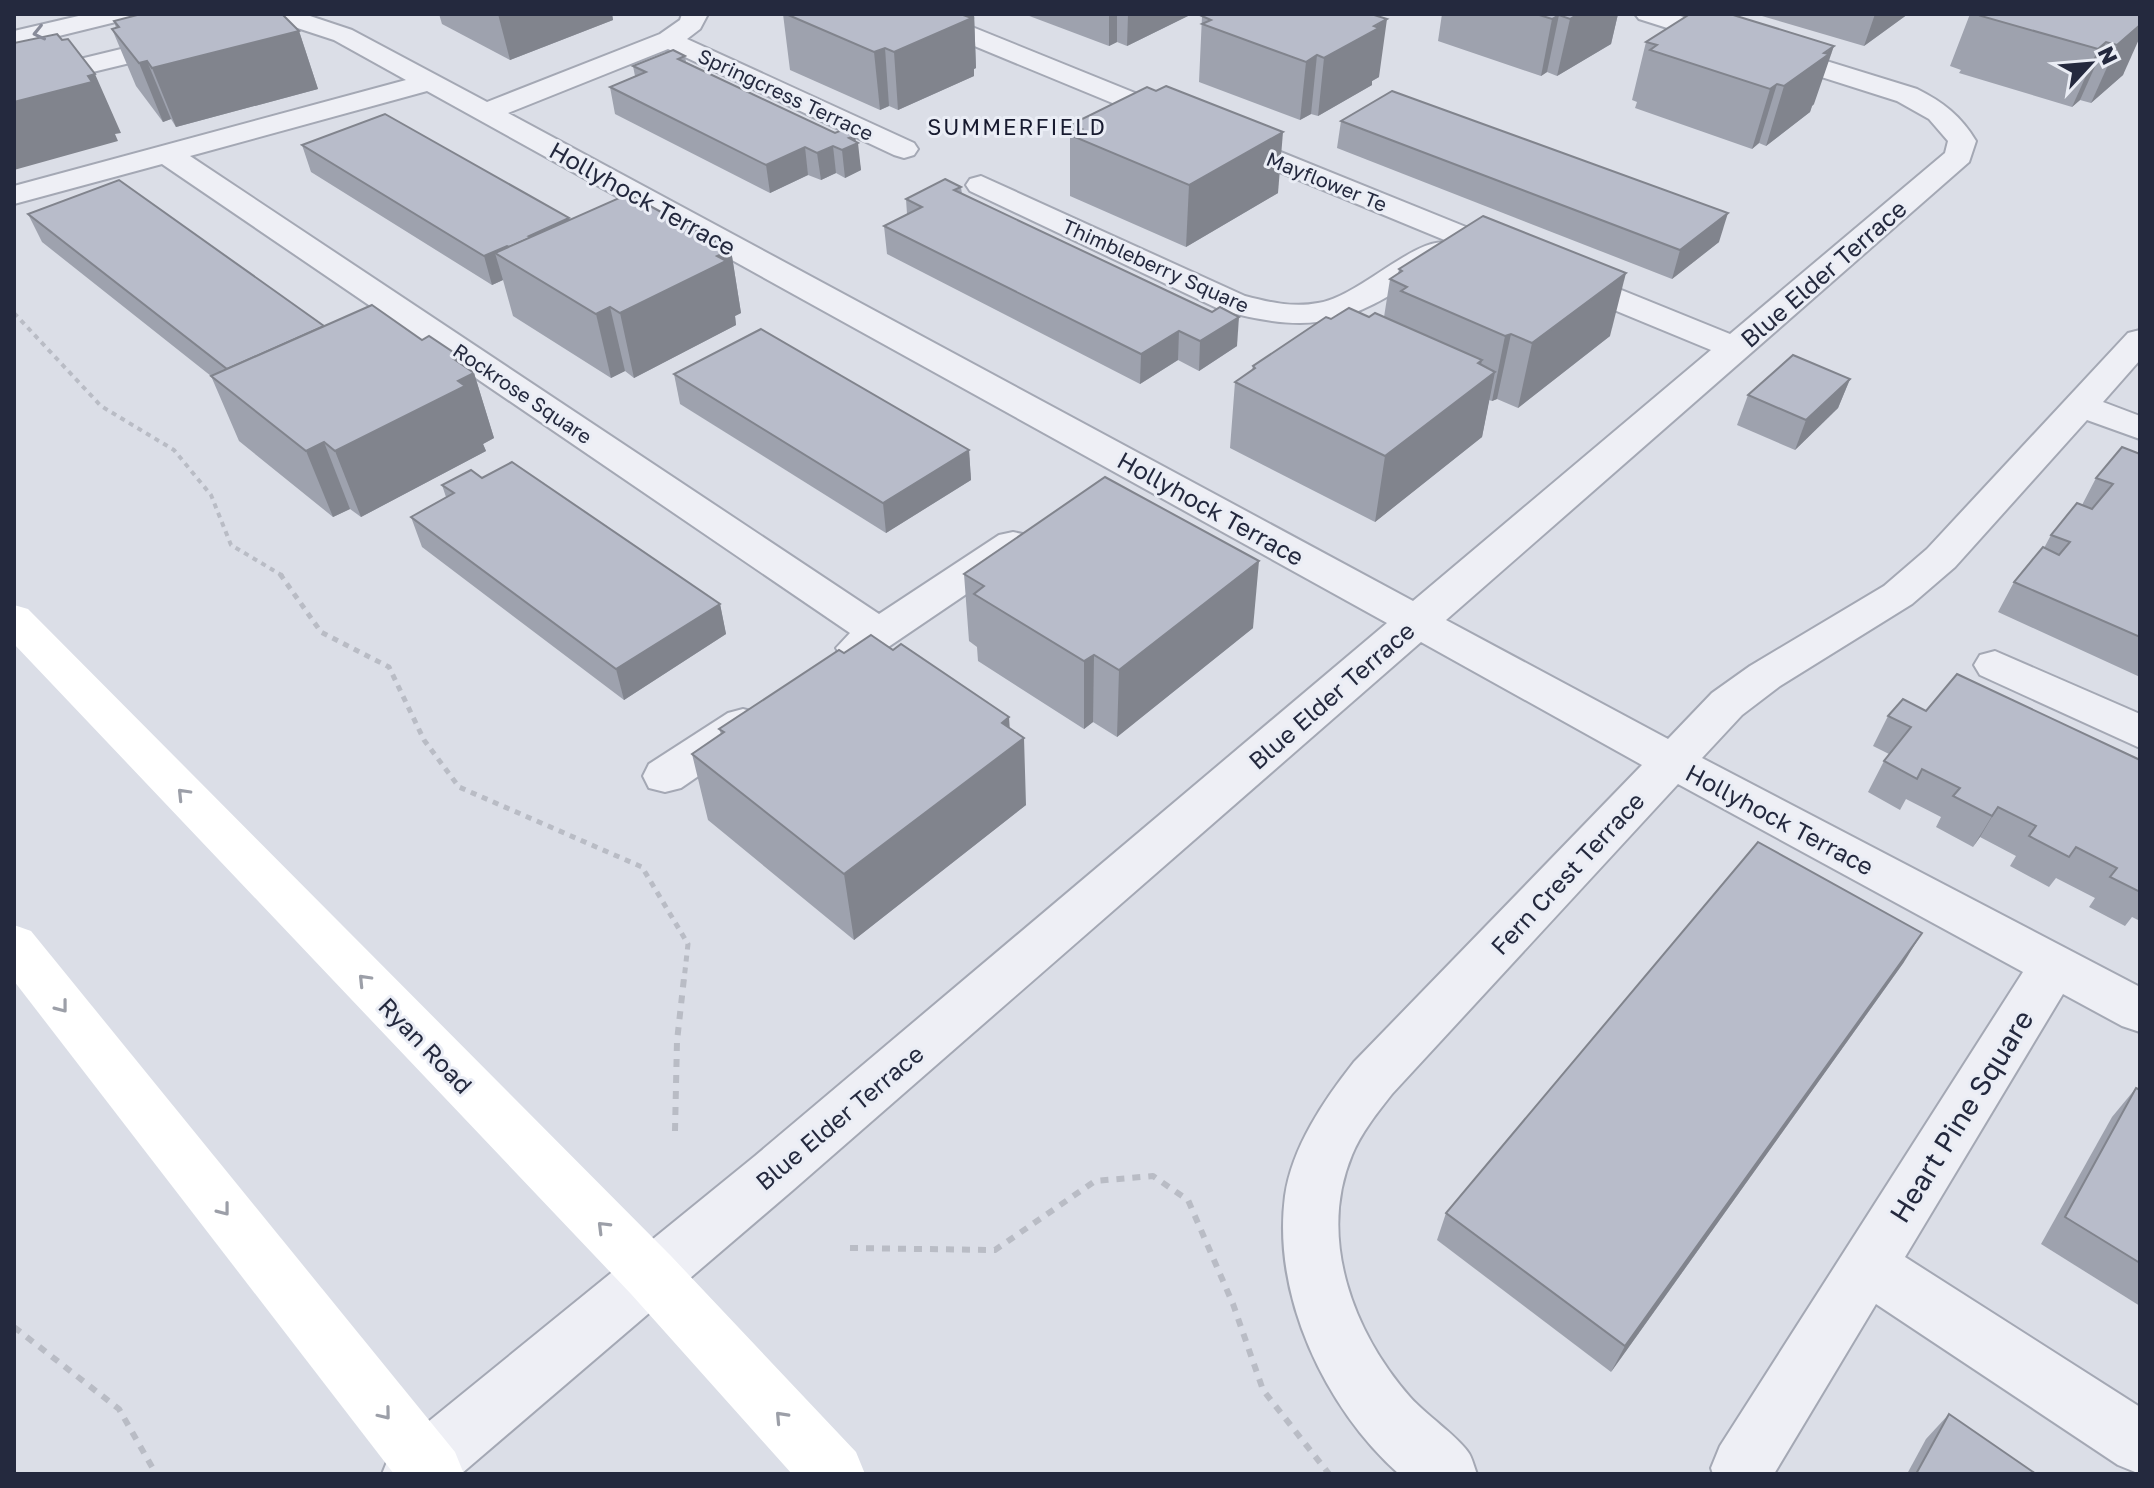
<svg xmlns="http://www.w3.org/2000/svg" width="2154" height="1488" viewBox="0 0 2154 1488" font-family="'Golos Text',sans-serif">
<rect width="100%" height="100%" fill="#dbdee7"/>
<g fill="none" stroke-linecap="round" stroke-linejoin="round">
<g stroke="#a4a8b4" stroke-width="4">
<g id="street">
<polygon points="87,14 132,14 128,19 14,47 14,31"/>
<path d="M 266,14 L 304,14 L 352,30 L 487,102 L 660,34 L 680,20 L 682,14 L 708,14 L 700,29 L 687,39 L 914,143 L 918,149 L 914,155 L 904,158 L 894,155 L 668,49 L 508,113 L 1413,601 L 1711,350 L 909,19 L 905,14 L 940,14 L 1730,334 L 1945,153 L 1948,141 L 1929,119 L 1897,101 L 1639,19 L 1635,14 L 1674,14 L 1917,89 C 1943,102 1961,116 1976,141 L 1969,162 L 1446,620 L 1668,739 L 1712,693 L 1750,666 L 1884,586 L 1927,549 L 2128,333 L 2140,330 L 2140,360 L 2103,402 L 2140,416 L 2140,439 L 2087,420 L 1955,567 L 1912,604 L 1780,686 L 1742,715 L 1702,758 L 2140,987 L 2140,1032 L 2122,1026 L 2063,994 L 1905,1257 L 2140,1407 L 2140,1474 L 2118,1465 L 1876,1304 L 1774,1474 L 1713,1474 L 1711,1468 L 1720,1446 L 2023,972 L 1678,784 L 1392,1094 C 1377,1113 1361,1133 1352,1155 C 1317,1239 1354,1333 1410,1397 C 1426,1415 1456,1435 1468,1452 C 1472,1457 1474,1467 1477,1474 L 1399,1474 C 1325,1408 1272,1296 1285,1196 C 1292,1147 1324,1100 1354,1062 L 1642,765 L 1421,642 L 793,1190 L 461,1474 L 382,1474 L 391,1452 L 755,1156 L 1387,623 L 427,91 L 190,156 L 879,614 L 999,535 L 1013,532 L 1027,535 L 1032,544 L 1027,553 L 872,658 L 857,662 L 842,658 L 836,648 L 850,633 L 162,164 L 14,204 L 14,186 L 406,80 L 334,40 L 270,19 Z"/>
<polygon points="183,34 192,36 196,42 192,48 14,91 14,75"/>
<path d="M 981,176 L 1245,296 C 1268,302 1293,308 1318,303 C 1359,297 1416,235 1449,243 L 1454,250 L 1449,257 C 1360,316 1330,340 1221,310 L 970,191 L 966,185 L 970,179 Z"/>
<polygon points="1995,651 2140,714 2140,748 1980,675 1974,665 1980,655"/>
<polygon points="743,709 758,713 765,724 758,735 681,788 665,792 649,788 643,776 649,764 728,713"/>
</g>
</g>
<polyline stroke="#b9bcc5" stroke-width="4" stroke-dasharray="5 5" stroke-linecap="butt" points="14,313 101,406 174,450 211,495 231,545 283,576"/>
<polyline stroke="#b9bcc5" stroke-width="5" stroke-dasharray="6 6" stroke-linecap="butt" points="280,574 321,632 389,667 424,740 459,787 642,867 688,944 684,980"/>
<g stroke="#b9bcc5" stroke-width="6" stroke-dasharray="8 8" stroke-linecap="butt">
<polyline points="675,1131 677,1041 684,978"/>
<polyline points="850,1248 995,1250 1095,1181 1153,1176 1188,1200 1233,1304 1263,1390 1329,1474"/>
<polyline points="14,1327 119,1409 156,1474"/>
</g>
<use href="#street" fill="#eeeff5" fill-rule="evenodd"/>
<g fill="#fff" fill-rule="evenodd">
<polygon points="14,605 28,609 671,1256 856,1452 865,1474 792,1474 631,1294 14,644"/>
<polygon points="14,925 31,931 455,1452 464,1474 394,1474 14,981"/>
</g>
</g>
<g fill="#9ea2ae">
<polygon points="439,14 612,14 613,20 510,60 442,24"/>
<polygon points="783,14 974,14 976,68 974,69 974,76 898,110 889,106 880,110 790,70"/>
<polygon points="1024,14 1188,14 1188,16 1127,46 1117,42 1109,46"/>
<polygon points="1442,14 1618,14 1611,44 1557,76 1547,72 1541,76 1438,41"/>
<polygon points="1690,14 1814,104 1812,106 1810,112 1766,146 1759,143 1752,149 1635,108 1637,102 1632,100 1646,42"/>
<polygon points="1755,14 1908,14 1864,46"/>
<polygon points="1970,14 2140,14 2123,75 2091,103 2080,100 2072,107 1959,73 1961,70 1950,66"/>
<polygon points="1202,16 1379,77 1372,81 1372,85 1318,116 1311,114 1300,120 1199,82"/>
<polygon points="114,21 299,31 318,89 176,127 171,119 163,122 136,86 112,29 116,28"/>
<polygon points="685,56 686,62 835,133 855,136 861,170 845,178 836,173 821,180 808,175 770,193 615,114 610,87 635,76 633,66"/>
<polygon points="1156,91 1278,193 1186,247 1070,196 1070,135 1072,134 1072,124"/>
<polygon points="1341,121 1719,242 1672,279 1337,148"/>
<polygon points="302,145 569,218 569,220 731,250 741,313 735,316 736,325 634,378 625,371 611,378 513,316 503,280 492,285 311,172"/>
<polygon points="961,187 962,194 1237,346 1199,371 1178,360 1140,384 887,254 884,226 907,214 906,199"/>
<polygon points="28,214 324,326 422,340 474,373 494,438 483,444 486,451 361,517 350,509 333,517 239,441 211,376 42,242"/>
<polygon points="1399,269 1610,336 1518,408 1497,399 1492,401 1489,400 1482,437 1375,522 1230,448 1235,382 1252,370 1253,366 1331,319 1384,317 1390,279 1398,274"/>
<polygon points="674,374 969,450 971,480 886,533 680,404"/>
<polygon points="1850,379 1838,408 1795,450 1737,425 1748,395"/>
<polygon points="2140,454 2140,677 1998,612 2014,582 2044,548 2051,535 2082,505 2096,478"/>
<polygon points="482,478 720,604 726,634 624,700 422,547 411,517 446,497 442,485"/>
<polygon points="964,574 1253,628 1117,737 1093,722 1084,729 978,661 977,647 969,641"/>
<polygon points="844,653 1026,805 854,940 708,820 692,754 721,734 719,729"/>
<polygon points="1926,711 2140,760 2140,921 2132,917 2125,926 2089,907 2095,898 2056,878 2049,887 2010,866 2016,856 1980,837 1973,847 1936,827 1941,817 1906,799 1900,810 1868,792 1884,761 1889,754 1873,746 1888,716"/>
<polygon points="1904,962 1611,1372 1437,1240 1446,1213"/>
<polygon points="2136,1088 2140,1090 2140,1306 2041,1244 2112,1117"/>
<polygon points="1949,1414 2036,1474 1907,1474 1926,1439"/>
</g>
<g fill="#81848d">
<polygon points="498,14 612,14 613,20 510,60"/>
<polygon points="966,14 974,14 976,68 974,69 974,76 898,110 894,52"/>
<polygon points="1109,14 1117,14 1117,42 1109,46"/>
<polygon points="1128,14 1188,14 1188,16 1127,46"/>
<polygon points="1578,14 1618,14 1611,44 1557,76 1570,19"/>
<polygon points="1875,14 1908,14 1864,46"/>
<polygon points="1559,15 1547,72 1541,76 1552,19"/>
<polygon points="1387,19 1379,77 1372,81 1372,85 1318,116 1324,58"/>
<polygon points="2140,20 2140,37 2123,75 2091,103 2117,45"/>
<polygon points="299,31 318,89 176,127 152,68"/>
<polygon points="2106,42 2080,100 2072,107 2098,49"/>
<polygon points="1834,46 1814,104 1812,106 1810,112 1766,146 1784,86"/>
<polygon points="885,48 889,106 880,110 874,52"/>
<polygon points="1317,55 1311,114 1300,120 1306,62"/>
<polygon points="147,61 171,119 163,122 139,63"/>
<polygon points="95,74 121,133 115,134 118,141 14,170 14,102"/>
<polygon points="1777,84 1759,143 1752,149 1770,89"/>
<polygon points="1283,132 1278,193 1186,247 1189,185"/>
<polygon points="855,136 856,144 858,143 861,170 845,178 842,150 849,138"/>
<polygon points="833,146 836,173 821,180 817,153"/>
<polygon points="805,147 808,175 770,193 766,165"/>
<polygon points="1728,213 1719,242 1672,279 1680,250"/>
<polygon points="569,218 575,247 514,250 529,236"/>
<polygon points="507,246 512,263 495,253 503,280 492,285 484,256"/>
<polygon points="731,250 741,313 735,316 736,325 634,378 620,313 717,256"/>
<polygon points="1626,273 1610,336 1518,408 1532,343"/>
<polygon points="610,307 625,371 611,378 596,314"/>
<polygon points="1239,317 1237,346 1199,371 1200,341"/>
<polygon points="1179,331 1178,360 1140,384 1141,354"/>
<polygon points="1511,334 1497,399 1492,401 1505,336"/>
<polygon points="459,356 466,377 474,373 494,438 483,444 486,451 361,517 335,451 454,359"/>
<polygon points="1482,360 1476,386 1495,372 1482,437 1375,522 1385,456"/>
<polygon points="1850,379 1838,408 1795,450 1806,420"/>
<polygon points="324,442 350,509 333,517 306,451"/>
<polygon points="969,450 971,480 886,533 883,503"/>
<polygon points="1259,561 1253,628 1117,737 1119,670"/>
<polygon points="720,604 726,634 624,700 616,669"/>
<polygon points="1094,655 1093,722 1084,729 1084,661"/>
<polygon points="1009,717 1011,748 1024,738 1026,805 854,940 844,874"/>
<polygon points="1998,807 1980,837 1973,847 1992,816"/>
<polygon points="1922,933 1904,962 1611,1372 1625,1346"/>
</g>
<g fill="#b8bcca" stroke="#81848d" stroke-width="2">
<polygon points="141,14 282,14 299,31 152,68 147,61 139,63 112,29 119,27 114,21"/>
<polygon points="786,14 966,14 963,15 972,18 894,52 885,48 874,52"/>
<polygon points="1207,14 1371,14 1387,19 1374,26 1379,28 1324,58 1317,55 1306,62 1202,24 1211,20 1202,16"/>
<polygon points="1536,14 1578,14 1570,19 1559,15 1552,19"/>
<polygon points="1690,14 1730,14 1834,46 1824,53 1829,54 1784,86 1777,84 1770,89 1650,50 1657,45 1646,42"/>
<polygon points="1984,14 2140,14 2140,25 2117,45 2106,42 2098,49 1981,16"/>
<polygon points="57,34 62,40 68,39 95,74 88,76 92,82 14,102 14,43"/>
<polygon points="673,50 685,56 678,59 835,133 842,130 855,136 849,138 858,143 842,150 833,146 817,153 805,147 766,165 610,87 646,72 633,66"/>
<polygon points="1166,86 1283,132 1189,185 1070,135 1082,129 1072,124 1147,87 1156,91"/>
<polygon points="1392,91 1728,213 1680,250 1341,121"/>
<polygon points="385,114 569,218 529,236 532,237 509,247 507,246 484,256 302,145"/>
<polygon points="945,179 961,187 954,190 1212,312 1220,307 1239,317 1200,341 1179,331 1141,354 884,226 922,207 906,199"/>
<polygon points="119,180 324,326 227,369 28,214"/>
<polygon points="628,194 731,250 717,256 726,261 620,313 610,307 596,314 495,253"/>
<polygon points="1483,216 1626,273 1532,343 1511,334 1505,336 1401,291 1407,287 1390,279 1402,271 1399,269"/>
<polygon points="372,305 422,340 429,336 459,356 454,359 474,373 458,381 465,386 335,451 324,442 306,451 211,376"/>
<polygon points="1349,308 1369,317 1375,313 1482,360 1478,363 1495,372 1385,456 1235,382 1255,368 1253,366 1326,317 1331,319"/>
<polygon points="761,329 969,450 883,503 674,374"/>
<polygon points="1793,355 1850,379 1806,420 1748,395"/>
<polygon points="2122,447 2140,454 2140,637 2014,582 2043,547 2059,555 2070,542 2051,535 2077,503 2092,509 2113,484 2096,478"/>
<polygon points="512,462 720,604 616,669 411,517 454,493 442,485 471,470 482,478"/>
<polygon points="1105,477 1259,561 1119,670 1094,655 1084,661 974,594 984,586 964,574"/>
<polygon points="871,635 893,650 901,644 1009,717 1002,723 1024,738 844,874 692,754 724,732 719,729 839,650 844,653"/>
<polygon points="1957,674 2140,760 2140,892 2110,877 2117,868 2076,847 2069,857 2029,836 2036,826 1998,807 1992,816 1953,796 1960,788 1922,769 1917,779 1884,761 1911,727 1888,716 1903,699 1926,711"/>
<polygon points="1758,842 1922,933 1625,1346 1446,1213"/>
<polygon points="2136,1088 2140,1090 2140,1263 2065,1217"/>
<polygon points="1949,1414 2036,1474 1916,1474"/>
</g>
<defs><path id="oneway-chevron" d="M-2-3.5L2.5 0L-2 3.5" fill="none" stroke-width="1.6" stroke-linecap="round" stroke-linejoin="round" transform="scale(2)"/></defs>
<use stroke="#898c9a" href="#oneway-chevron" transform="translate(39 33) rotate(167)"/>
<g stroke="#9c9fa8">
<use href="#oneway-chevron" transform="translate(183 794) rotate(-134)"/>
<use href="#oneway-chevron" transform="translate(364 980) rotate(-134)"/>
<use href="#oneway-chevron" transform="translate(62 1007) rotate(52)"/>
<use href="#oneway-chevron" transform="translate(224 1210) rotate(52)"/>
<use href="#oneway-chevron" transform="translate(603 1227) rotate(-135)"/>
<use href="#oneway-chevron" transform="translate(385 1414) rotate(51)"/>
<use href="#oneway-chevron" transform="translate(781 1417) rotate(-133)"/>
</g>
<g text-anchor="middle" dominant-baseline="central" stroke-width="6" stroke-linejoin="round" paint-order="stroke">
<g font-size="20" fill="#24293e" stroke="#eaedf5">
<text transform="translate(786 94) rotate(25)">Springcress Terrace</text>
<text transform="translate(1327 181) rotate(22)">Mayflower Te</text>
<text transform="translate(1156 265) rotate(24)">Thimbleberry Square</text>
<text transform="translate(523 393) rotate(34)">Rockrose Square</text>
</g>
<g font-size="22" letter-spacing="2" fill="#171a2f" stroke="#eaedf5">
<text x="1017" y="126">SUMMERFIELD</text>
</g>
<g font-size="24" fill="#24293e" stroke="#eaedf5">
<text transform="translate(643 198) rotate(29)">Hollyhock Terrace</text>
<text transform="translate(1823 273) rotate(-41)">Blue Elder Terrace</text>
<text transform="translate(1211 508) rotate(29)">Hollyhock Terrace</text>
<text transform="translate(1331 695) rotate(-41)">Blue Elder Terrace</text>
<text transform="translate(1780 819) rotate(28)">Hollyhock Terrace</text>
<text transform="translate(1567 873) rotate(-47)">Fern Crest Terrace</text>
<text transform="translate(426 1045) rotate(46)">Ryan Road</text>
<text transform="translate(839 1117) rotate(-40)">Blue Elder Terrace</text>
</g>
<g font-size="28" fill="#24293e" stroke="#eaedf5">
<text transform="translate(1961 1116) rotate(-58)">Heart Pine Square</text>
</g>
</g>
<rect width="2154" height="1488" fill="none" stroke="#24293e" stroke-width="32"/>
<g transform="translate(2090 64) rotate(64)" stroke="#eaedf5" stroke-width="6" paint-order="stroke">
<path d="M0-6L14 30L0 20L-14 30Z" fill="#24293e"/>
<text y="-12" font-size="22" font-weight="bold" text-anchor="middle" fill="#24293e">N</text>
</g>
</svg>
